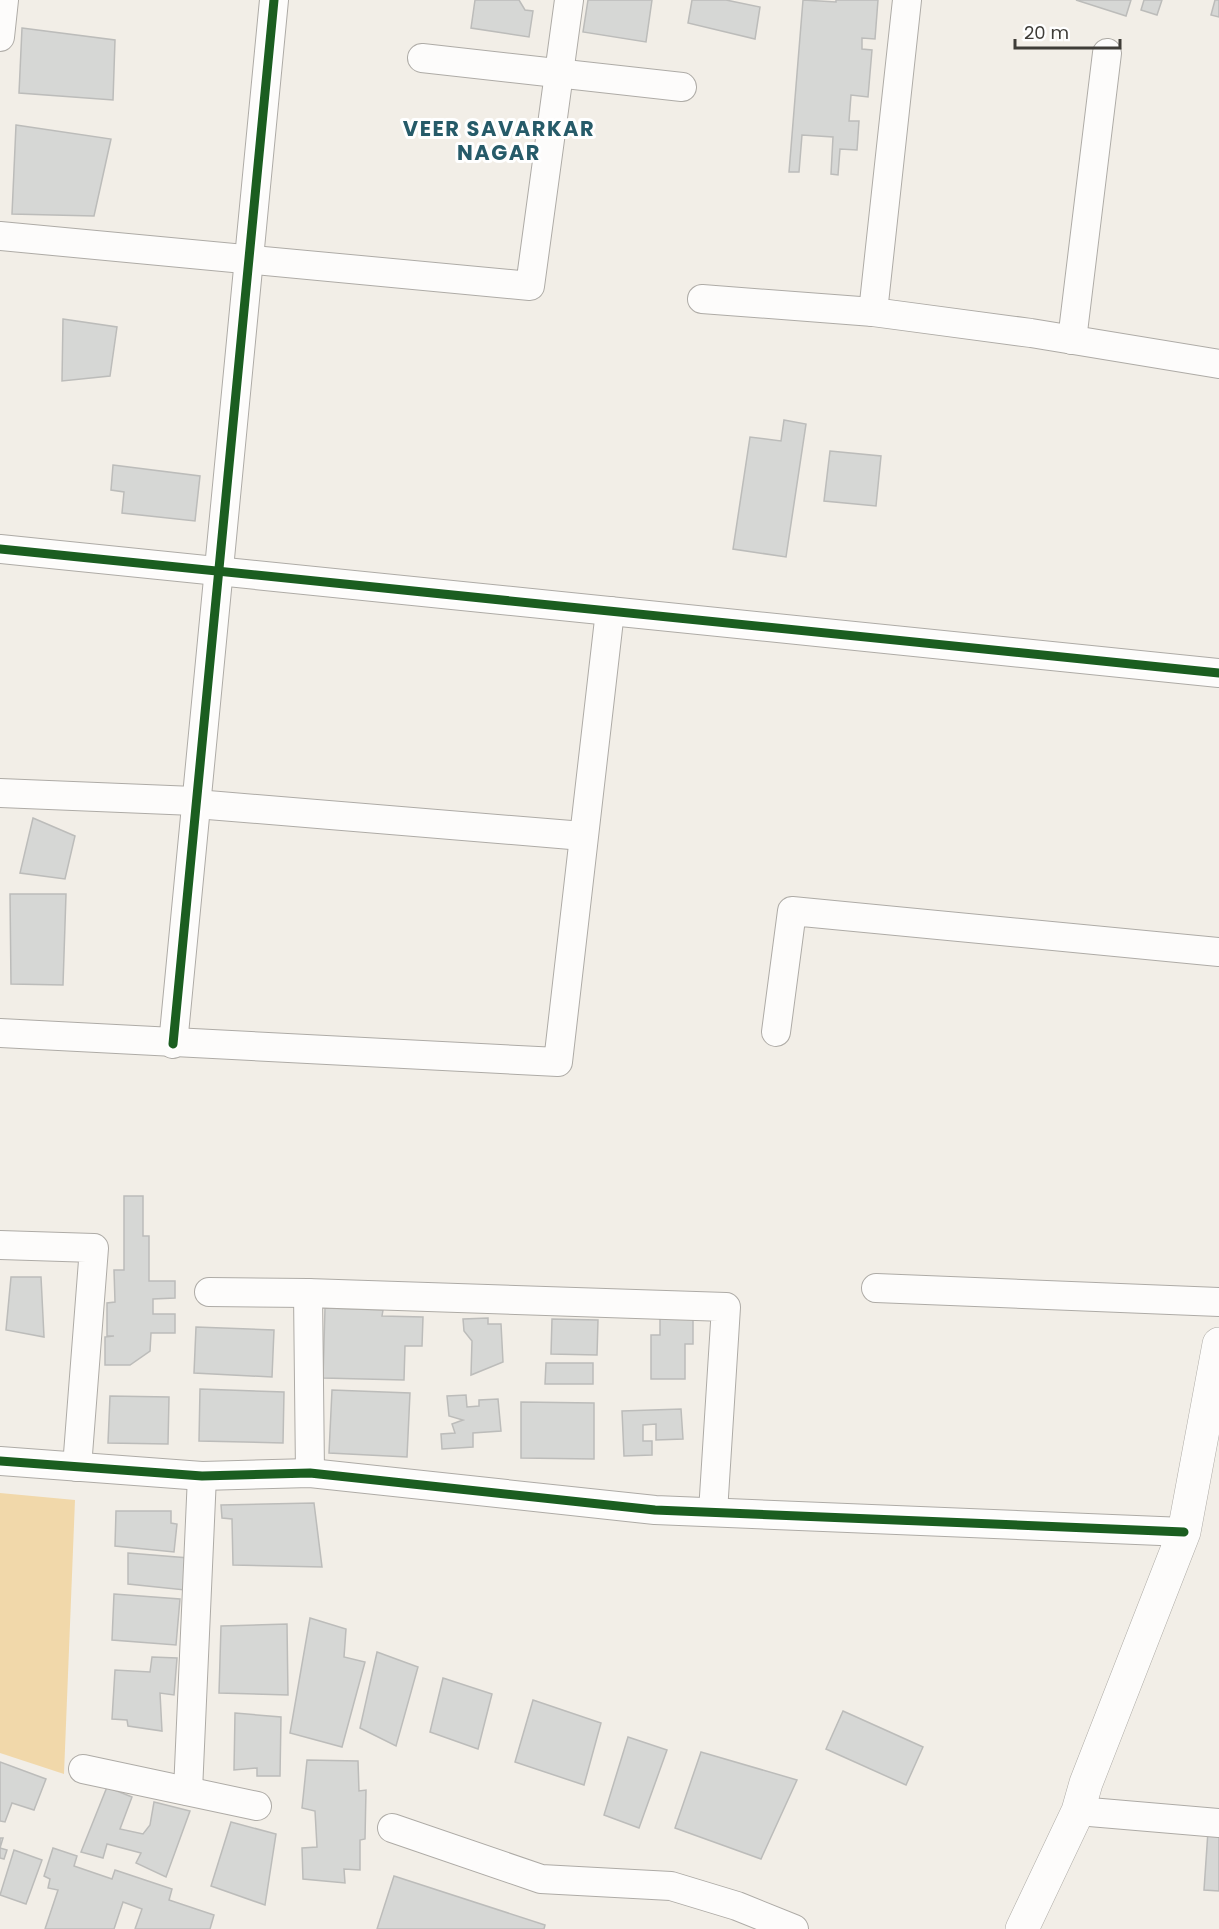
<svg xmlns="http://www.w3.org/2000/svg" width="1219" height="1929" viewBox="0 0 1219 1929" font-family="Poppins,sans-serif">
<rect width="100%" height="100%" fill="#f2eee7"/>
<polygon fill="#f1d8aa" points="0,1493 75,1500 64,1774 0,1753"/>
<g fill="#d6d7d5" stroke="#bcbcba" stroke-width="1.5">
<polygon points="475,0 519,0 525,10 533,11 529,37 471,28"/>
<polygon points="588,0 652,0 646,42 583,32"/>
<polygon points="692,0 726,0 760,7 755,39 688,23"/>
<polygon points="803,0 836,2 836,0 878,0 875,39 862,38 862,49 872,50 868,97 851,95 849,121 859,121 857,150 840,149 838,175 831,174 833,137 802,135 799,172 789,172"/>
<polygon points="1076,0 1131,0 1126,16"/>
<polygon points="1144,0 1162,0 1157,15 1141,10"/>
<polygon points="1215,0 1219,0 1219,17 1211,15"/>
<polygon points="22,28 115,40 113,100 19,93"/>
<polygon points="16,125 111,139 94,216 12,214"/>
<polygon points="63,319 117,327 110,376 62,381"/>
<polygon points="784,420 806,424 786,557 733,549 750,437 781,441"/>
<polygon points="830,451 881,456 876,506 824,501"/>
<polygon points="113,465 200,476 195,521 122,513 124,492 111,490"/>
<polygon points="33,818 75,836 65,879 20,873"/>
<polygon points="10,894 66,894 63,985 11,984"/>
<polygon points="124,1196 143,1196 143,1236 149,1236 149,1281 175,1281 175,1298 153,1299 153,1314 175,1314 175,1333 151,1333 150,1351 130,1365 105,1365 105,1337 114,1336 107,1336 107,1303 115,1302 114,1270 124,1270"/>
<polygon points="11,1277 41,1277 44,1337 6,1330"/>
<polygon points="325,1308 383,1310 382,1316 423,1317 422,1346 405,1346 404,1380 323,1378"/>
<polygon points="660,1317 693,1317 693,1344 685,1344 685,1379 651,1379 651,1335 660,1335"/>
<polygon points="488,1318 488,1324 501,1324 503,1362 471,1375 472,1341 464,1331 463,1319"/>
<polygon points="552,1319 598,1320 597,1355 551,1354"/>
<polygon points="196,1327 274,1330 272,1377 194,1373"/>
<polygon points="546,1363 593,1363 593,1384 545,1384"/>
<polygon points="200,1389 284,1392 283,1443 199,1441"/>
<polygon points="332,1390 410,1393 407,1457 329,1453"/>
<polygon points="466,1395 467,1407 479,1406 479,1400 498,1399 501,1431 473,1433 473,1447 442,1449 441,1434 455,1433 452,1424 463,1420 449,1416 447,1396"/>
<polygon points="110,1396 169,1397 168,1444 108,1443"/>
<polygon points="521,1402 594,1403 594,1459 521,1458"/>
<polygon points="681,1409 683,1439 656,1440 656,1424 643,1425 643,1441 652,1441 652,1455 624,1456 622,1411"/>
<polygon points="314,1503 322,1567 233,1565 232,1519 222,1518 221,1505"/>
<polygon points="116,1511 171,1511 171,1523 177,1524 174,1552 115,1546"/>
<polygon points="128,1553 189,1558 185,1590 128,1584"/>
<polygon points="114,1594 180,1599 176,1645 112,1640"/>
<polygon points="310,1618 346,1629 344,1657 365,1662 342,1747 290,1733"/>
<polygon points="287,1624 288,1695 219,1693 221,1626"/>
<polygon points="377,1652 418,1667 396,1746 360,1728"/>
<polygon points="152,1657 177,1658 174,1695 160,1693 162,1731 128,1726 127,1720 112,1719 115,1670 150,1672"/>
<polygon points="443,1678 492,1694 478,1749 430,1732"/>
<polygon points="533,1700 601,1723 584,1785 515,1762"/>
<polygon points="843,1711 923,1747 906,1785 826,1749"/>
<polygon points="235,1713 281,1717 280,1776 257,1776 257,1768 234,1770"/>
<polygon points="628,1737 667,1750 639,1828 604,1815"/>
<polygon points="701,1752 797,1780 761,1859 675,1828"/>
<polygon points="307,1760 358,1761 359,1791 366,1790 365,1839 360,1840 360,1870 344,1869 345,1883 303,1879 302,1848 317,1847 315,1811 302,1808"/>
<polygon points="0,1762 46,1779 34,1810 12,1803 5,1822 0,1821"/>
<polygon points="107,1787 132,1797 120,1829 143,1834 150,1825 154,1802 190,1811 166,1877 136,1863 141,1853 107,1844 103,1858 81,1852"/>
<polygon points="231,1822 276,1834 265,1905 211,1886"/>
<polygon points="1208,1831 1219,1832 1219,1891 1204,1890"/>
<polygon points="0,1838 3,1838 0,1848 7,1850 4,1859 0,1858"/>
<polygon points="53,1848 77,1856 74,1866 112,1879 115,1870 172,1889 169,1900 214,1915 210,1929 135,1929 142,1909 123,1902 114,1929 45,1929 58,1890 48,1888 50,1879 44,1876"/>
<polygon points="14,1850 42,1860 26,1904 0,1895"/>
<polygon points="394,1876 545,1925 544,1929 377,1929"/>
</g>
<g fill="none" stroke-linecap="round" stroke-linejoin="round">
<g stroke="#aeaba6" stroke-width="30">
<g id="minor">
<polyline points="907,0 873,312 1031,333 1219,364"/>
<polyline points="0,37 4,0"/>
<polyline points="422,58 682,87"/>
<polyline points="0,236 530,286 569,0"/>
<polyline points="702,299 873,312"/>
<polyline points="1072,340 1107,53"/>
<polyline points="0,549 1219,673"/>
<polyline points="0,793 194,801 196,804 583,836"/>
<polyline points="776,1032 792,911 1219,952"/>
<polyline points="0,1033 558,1062 610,611"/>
<polyline points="173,1044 274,0"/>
<polyline points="0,1245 94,1248 77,1467"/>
<polyline points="876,1288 1219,1302"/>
<polyline points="209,1292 308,1293"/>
<polyline points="0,1461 202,1476 310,1473 655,1510 1184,1532"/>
<polyline points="310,1473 308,1293 726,1307 713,1512"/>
<polyline points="83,1769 257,1806"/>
<polyline points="188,1791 202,1476"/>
<polyline points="1078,1811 1219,1823"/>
<polyline points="392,1828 541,1879 671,1886 737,1906 794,1929"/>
</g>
</g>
<g stroke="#aeaba6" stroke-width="34">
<polyline id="tertiary" points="1022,1929 1078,1811 1086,1783 1184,1532 1219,1344"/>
</g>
<use href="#minor" stroke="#fdfcfb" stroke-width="28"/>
<use href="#tertiary" stroke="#fdfcfb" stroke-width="33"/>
<g stroke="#fff" stroke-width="13">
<g id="cycleway">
<polyline points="0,549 1219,673"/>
<polyline points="173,1044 274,0"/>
<polyline points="0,1461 202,1476 310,1473 655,1510 1184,1532"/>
</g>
</g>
<use href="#cycleway" stroke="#1b5e20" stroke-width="9"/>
</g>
<g text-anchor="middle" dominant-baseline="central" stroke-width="6" stroke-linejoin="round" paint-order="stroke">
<g font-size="21" font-weight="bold" letter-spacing="1.5" fill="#265b69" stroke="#fff">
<text x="499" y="128">VEER SAVARKAR<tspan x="499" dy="24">NAGAR</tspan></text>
</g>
</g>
<path d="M1015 39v9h105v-9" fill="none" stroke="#3f3d38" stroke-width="3"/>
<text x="1024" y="39" font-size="18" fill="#3f3d38" stroke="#ffffff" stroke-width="4.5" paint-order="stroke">20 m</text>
</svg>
